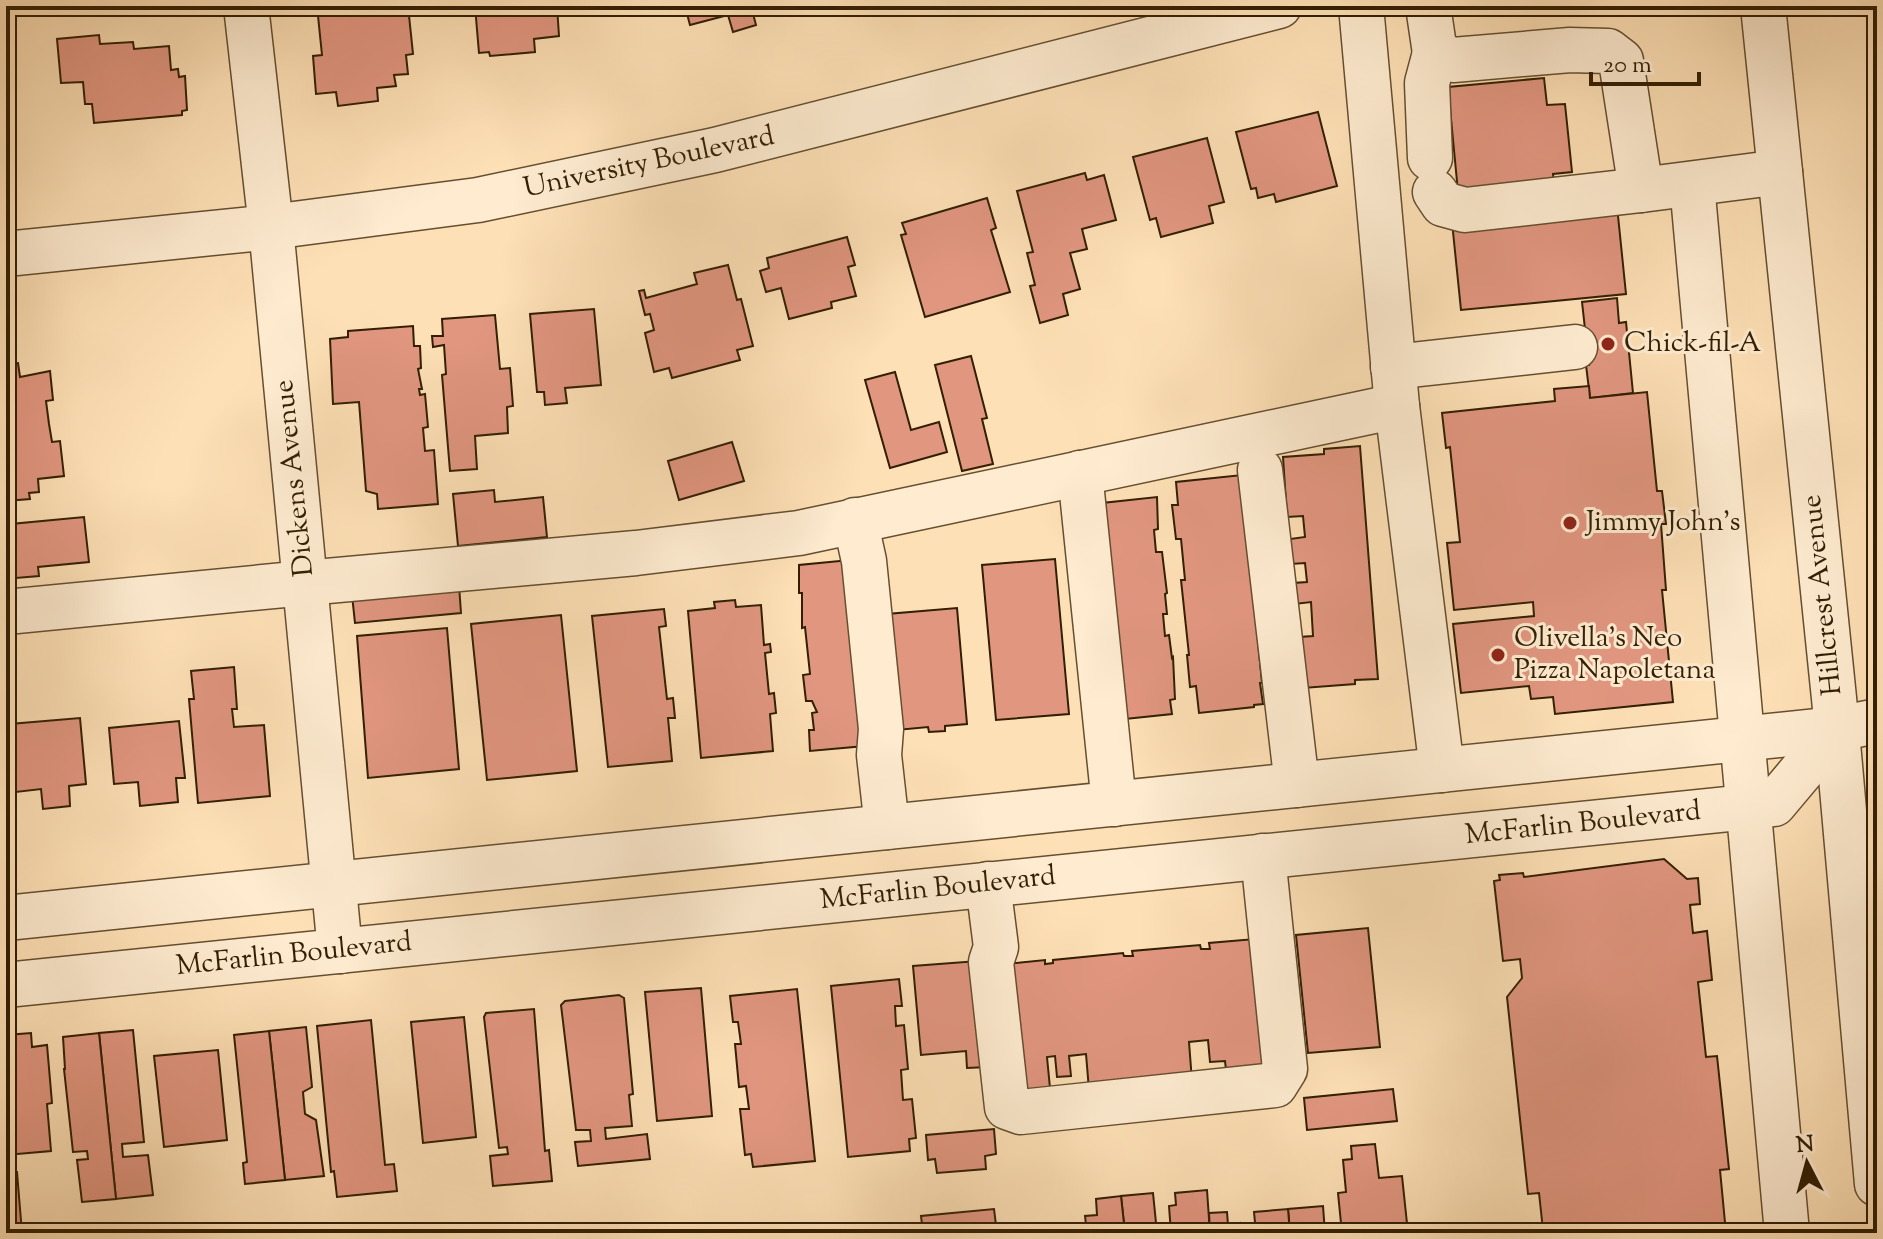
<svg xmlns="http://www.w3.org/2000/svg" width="1883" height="1239" viewBox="0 0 1883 1239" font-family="'Sorts Mill Goudy',serif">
<rect width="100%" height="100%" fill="#fee0b6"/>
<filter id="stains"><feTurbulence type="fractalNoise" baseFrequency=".0025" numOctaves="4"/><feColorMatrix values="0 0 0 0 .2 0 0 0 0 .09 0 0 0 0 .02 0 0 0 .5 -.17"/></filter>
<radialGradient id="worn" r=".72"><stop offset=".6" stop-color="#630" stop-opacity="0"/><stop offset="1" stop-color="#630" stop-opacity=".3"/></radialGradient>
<g fill="#e19680" stroke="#321f03" stroke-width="2">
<polygon points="317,6 354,6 354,9 408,6 413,54 406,55 408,74 394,75 396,86 377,88 378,101 338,106 336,92 316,94 313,56 322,55"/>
<polygon points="475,6 557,6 559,36 534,39 535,52 490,56 489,52 479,53"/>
<polygon points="685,6 751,6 756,25 733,32 728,15 690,25"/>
<polygon points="99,35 100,44 133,42 134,49 169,46 171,70 178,69 179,77 185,76 187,110 182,111 182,115 94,123 92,104 85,104 83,82 61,83 57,39"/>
<polygon points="1544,78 1547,105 1565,104 1572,172 1553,174 1554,182 1458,192 1448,87"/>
<polygon points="1318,112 1337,186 1276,202 1274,194 1258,198 1256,188 1251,189 1236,132"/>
<polygon points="1207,138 1224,202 1209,206 1213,223 1161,237 1156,218 1150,220 1133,157"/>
<polygon points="1085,173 1087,180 1104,175 1116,220 1082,229 1087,249 1070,253 1080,289 1063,294 1068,315 1040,323 1030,286 1035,285 1027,253 1033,252 1017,191"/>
<polygon points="987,198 996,228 991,230 1010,292 925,317 901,235 906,234 902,223"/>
<polygon points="1617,206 1626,294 1461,310 1452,222"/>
<polygon points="847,237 855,265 848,267 856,296 831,302 832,308 789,319 781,288 766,292 760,271 769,268 767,258"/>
<polygon points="728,265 737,300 741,299 753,346 737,350 740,360 672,378 669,368 654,372 645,333 654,330 650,314 645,315 639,291 644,290 646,298 697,284 694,273"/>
<polygon points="1617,298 1619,323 1626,322 1633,393 1590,398 1586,365 1589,365 1582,302"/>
<polygon points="594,309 601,385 565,388 567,403 545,405 544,392 537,392 530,314"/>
<polygon points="495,315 500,369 510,368 513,406 507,407 508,433 475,436 477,469 450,471 442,375 446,374 444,345 433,347 432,336 443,336 442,319"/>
<polygon points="413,326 414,346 420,346 421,368 418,369 422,389 419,389 420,395 425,394 428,427 423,428 425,451 434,450 438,504 378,509 377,494 366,491 359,402 333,404 330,339 348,337 348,331"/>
<polygon points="971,356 987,418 982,419 993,464 962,471 935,365"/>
<polygon points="18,363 20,377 50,371 53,400 46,401 49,424 52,442 60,441 64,476 38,479 39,492 29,493 30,499 6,501 6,364"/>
<polygon points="895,372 911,430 939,422 947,452 890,468 865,380"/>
<polygon points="1589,386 1590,398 1647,392 1657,491 1662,491 1666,524 1661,524 1666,590 1662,590 1673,702 1555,714 1553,697 1531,699 1529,686 1461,693 1453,624 1534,616 1533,602 1454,610 1447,543 1460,542 1450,447 1446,448 1442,413 1555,401 1554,389"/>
<polygon points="732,442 744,481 679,500 668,461"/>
<polygon points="1360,446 1378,679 1355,680 1355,684 1303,688 1299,637 1313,636 1311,602 1295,604 1293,583 1307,582 1305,563 1291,564 1290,539 1305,537 1303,516 1287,517 1283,457 1324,454 1324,449"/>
<polygon points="1242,475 1262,683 1260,683 1263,704 1254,705 1254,707 1199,713 1196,686 1190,687 1187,655 1189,655 1181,580 1185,580 1181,539 1176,539 1172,505 1178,505 1176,482"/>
<polygon points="494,490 495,502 543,497 547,537 458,546 453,494"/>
<polygon points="1157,497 1158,529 1154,530 1156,552 1162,552 1167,593 1165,594 1167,614 1163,614 1165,636 1169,635 1172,658 1173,657 1175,699 1170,700 1172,714 1116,720 1093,504"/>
<polygon points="84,517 89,562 38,567 39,576 16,578 11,524"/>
<polygon points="860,559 876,745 810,751 809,730 814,730 812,713 817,712 812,701 806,701 803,675 810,674 805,627 802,628 802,593 799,593 799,565"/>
<polygon points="1055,559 1069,714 996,720 982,565"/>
<polygon points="459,585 461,613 355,623 352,595"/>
<polygon points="735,600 736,607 761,605 764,645 770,644 771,652 765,653 769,694 774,693 776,713 770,714 773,751 701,758 688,611 715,608 714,602"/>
<polygon points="957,608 967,724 945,726 945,731 929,732 928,727 897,730 887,614"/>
<polygon points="664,609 666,626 659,627 667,699 673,698 675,718 668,718 672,761 608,767 592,616"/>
<polygon points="561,615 577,771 487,780 471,624"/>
<polygon points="447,628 459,769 368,778 357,636"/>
<polygon points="234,667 237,709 232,709 234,727 264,725 270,796 198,803 189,699 194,699 191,671"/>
<polygon points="80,718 86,784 69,786 70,806 43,809 41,789 16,792 10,724"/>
<polygon points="179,721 185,778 176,778 178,802 140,806 138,782 114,784 109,728"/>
<polygon points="1664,859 1687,879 1698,878 1700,904 1690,905 1693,933 1707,931 1712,980 1698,982 1706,1057 1717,1056 1729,1169 1720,1170 1726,1233 1608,1233 1607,1223 1543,1230 1539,1193 1528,1194 1507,997 1522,978 1520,959 1503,961 1494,881 1500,880 1499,875 1523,873 1524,877"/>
<polygon points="1368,928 1380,1047 1308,1053 1296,935"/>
<polygon points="1255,939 1267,1066 1226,1070 1225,1061 1210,1062 1208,1040 1189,1042 1192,1081 1089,1090 1086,1054 1069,1056 1071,1076 1057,1077 1055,1056 1047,1057 1050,1088 1009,1092 996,965 1045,960 1045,964 1053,963 1053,960 1123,953 1124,956 1133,956 1132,951 1200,945 1201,949 1210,949 1209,943"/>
<polygon points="978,961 988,1067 967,1068 966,1051 921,1055 913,966"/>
<polygon points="899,979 902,1006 895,1006 896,1026 904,1025 908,1069 901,1070 903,1100 912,1099 916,1138 909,1139 910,1151 848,1157 831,986"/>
<polygon points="701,988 712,1116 657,1121 645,992"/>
<polygon points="797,989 815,1161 753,1167 751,1154 745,1155 740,1109 749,1109 746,1086 739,1087 735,1044 741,1044 738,1022 733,1022 730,996"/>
<polygon points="619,995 624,998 633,1094 629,1095 632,1126 605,1128 606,1139 647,1134 650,1159 578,1166 575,1142 591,1141 590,1130 576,1130 561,1005 565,1001"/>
<polygon points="534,1009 545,1151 549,1150 552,1181 493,1186 490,1156 508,1154 507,1147 499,1148 484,1017 486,1013"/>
<polygon points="464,1017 476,1137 423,1143 411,1022"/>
<polygon points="371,1020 385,1165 394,1164 397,1191 337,1197 334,1171 331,1172 317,1026"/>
<polygon points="306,1027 312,1087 303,1092 305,1114 316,1120 324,1176 285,1180 269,1031"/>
<polygon points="133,1030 144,1142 122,1144 123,1157 148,1155 153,1195 116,1199 99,1033"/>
<polygon points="269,1031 285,1180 245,1184 243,1163 247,1162 234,1035"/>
<polygon points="31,1033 32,1047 47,1045 52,1103 47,1104 51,1151 6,1155 6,1035"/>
<polygon points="99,1033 116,1199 82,1202 77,1160 88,1159 87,1151 73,1152 64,1069 65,1069 63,1037"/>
<polygon points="218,1050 227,1140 164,1147 154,1056"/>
<polygon points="1393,1089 1397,1121 1307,1130 1304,1098"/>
<polygon points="994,1129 996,1154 985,1156 986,1169 937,1173 935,1159 928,1160 926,1135"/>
<polygon points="1375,1144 1379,1178 1402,1176 1408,1233 1342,1233 1338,1193 1346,1192 1343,1160 1352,1159 1351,1146"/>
<polygon points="17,1172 22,1233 6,1233 6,1173"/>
<polygon points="1207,1190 1210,1233 1171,1233 1169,1206 1176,1205 1175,1193"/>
<polygon points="1153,1193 1157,1233 1125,1233 1121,1196"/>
<polygon points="1121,1196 1125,1233 1087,1233 1085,1216 1097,1215 1096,1199"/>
<polygon points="1323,1206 1325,1233 1290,1233 1288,1209"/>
<polygon points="994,1209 997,1233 923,1233 921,1216"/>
<polygon points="1288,1209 1290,1233 1256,1233 1254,1212"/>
<polygon points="1227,1212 1228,1225 1240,1223 1241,1233 1210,1233 1209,1213"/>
</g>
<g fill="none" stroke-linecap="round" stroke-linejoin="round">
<g stroke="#654f30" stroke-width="47">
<g id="minor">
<polyline points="246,6 271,227 340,951"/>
<polyline points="1361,6 1397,406 1442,770"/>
<polyline points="1428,6 1435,53 1453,60 1570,50 1608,51 1621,61 1641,190 1780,172"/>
<polyline points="1763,6 1834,698 1877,1184"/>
<polyline points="1430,158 1427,83 1435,53"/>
<polyline points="1692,184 1787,1233"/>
<polyline points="1435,192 1443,204 1465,210 1641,190"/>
<polyline points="6,254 271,227 478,200 715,150 1279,6"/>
<polyline points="1393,367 1575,347"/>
<polyline points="1260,470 1297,785"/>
<polyline points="1080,473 1114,804"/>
<polyline points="855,520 864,561 881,729 879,755 887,827"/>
<polyline points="6,612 305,583 636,553 799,533 1397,406"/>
<polyline points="988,884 996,947 991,962 1007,1107 1021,1112 1275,1085 1285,1069 1263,856"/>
<polyline points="6,918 1837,729 1877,721"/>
<polyline points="6,985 1748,807 1774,804 1837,729"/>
</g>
</g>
<use href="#minor" stroke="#feebd0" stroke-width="44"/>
</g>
<g fill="#8f2418" stroke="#feebd0" stroke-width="3">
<circle cx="1608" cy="344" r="8"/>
<circle cx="1570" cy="523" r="8"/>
<circle cx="1498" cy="655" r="8"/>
</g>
<g text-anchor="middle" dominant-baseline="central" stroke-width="6" stroke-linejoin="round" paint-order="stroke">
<g font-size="28" fill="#321f03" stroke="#feebd0">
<text transform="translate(649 163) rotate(-12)">University Boulevard</text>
<text transform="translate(295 478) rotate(-96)">Dickens Avenue</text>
<text transform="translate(1823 595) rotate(-96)">Hillcrest Avenue</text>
<text transform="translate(1583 824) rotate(-6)">McFarlin Boulevard</text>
<text transform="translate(938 889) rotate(-6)">McFarlin Boulevard</text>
<text transform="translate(294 955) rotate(-6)">McFarlin Boulevard</text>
</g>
<g font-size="28" fill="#321f03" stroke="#feebd0" text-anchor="start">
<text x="1624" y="344">Chick-fil-A</text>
<text x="1586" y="523">Jimmy John's</text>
<text x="1514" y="639">Olivella’s Neo<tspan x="1514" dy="32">Pizza Napoletana</tspan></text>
</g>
</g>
<rect width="1883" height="1239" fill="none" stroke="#fee0b6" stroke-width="32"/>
<rect x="8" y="8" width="1867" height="1223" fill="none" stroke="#321f03" stroke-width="4"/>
<rect x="16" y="16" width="1851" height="1207" fill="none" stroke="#321f03" stroke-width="2"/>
<g transform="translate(1807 1163) rotate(354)" stroke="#feebd0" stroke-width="6" paint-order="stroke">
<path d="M0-6L14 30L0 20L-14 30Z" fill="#321f03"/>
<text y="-12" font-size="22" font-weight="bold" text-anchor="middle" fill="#321f03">N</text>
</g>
<path d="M1591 72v12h108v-12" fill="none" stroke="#321f03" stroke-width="4"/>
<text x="1603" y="72" font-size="24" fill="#321f03" stroke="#feebd0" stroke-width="6" paint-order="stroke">20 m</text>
<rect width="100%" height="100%" filter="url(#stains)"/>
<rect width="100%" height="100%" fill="url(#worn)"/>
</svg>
